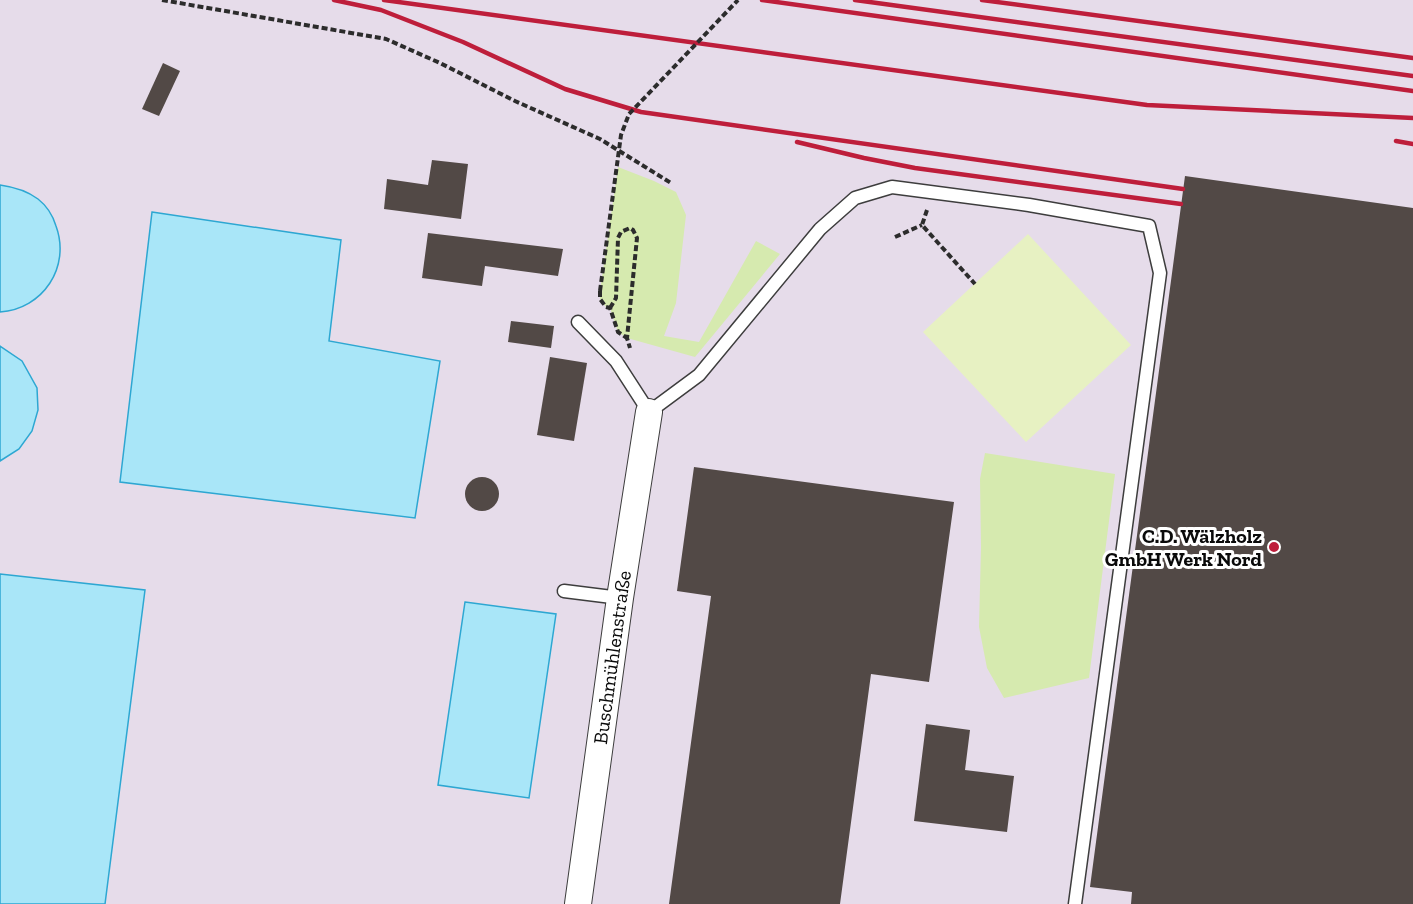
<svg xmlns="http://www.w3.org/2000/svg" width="1413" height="904" viewBox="0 0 1413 904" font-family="'Zilla Slab',serif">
<rect width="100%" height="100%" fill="#fff7e6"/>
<rect fill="#e6dcea" x="0" y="0" width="1413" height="904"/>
<g fill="#d6eaaf">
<polygon points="618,167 654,181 676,192 686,215 676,303 664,336 699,342 756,241 780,254 695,357 627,338 618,332 610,308 606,307 600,299 600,291"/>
<polygon points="985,453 1115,474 1089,678 1004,698 987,668 979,627 981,547 980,479"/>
</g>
<polygon fill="#e7f1c2" points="1028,234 1131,345 1026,442 923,332"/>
<g fill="#a9e6f8" stroke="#2da7d2" stroke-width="1.5">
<path d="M 0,185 C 14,187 26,190 38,199 C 47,206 53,216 56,226 C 71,267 43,309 0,312 Z"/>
<polygon points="152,212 341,240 329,341 440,361 415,518 120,482"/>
<polygon points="0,346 22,361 37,388 38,410 32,431 19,449 0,461"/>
<polygon points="0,574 145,590 105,904 0,904"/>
<polygon points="465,602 556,614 529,798 438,785"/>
</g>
<g fill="#524946">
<polygon points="163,63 180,71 159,116 142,109"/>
<polygon points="432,160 468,164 461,219 384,209 387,179 428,185"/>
<polygon points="1185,176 1413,208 1413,904 1131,904 1132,892 1090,887"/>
<polygon points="428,233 563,249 558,276 485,266 482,286 422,278"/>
<polygon points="511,321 554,326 551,348 508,342"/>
<polygon points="550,357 587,363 574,441 537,435"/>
<polygon points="694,467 954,502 929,682 871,674 840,904 669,904 711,596 677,591"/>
<circle cx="482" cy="494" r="17"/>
<polygon points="926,724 970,730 965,770 1014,776 1007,832 914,821"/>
</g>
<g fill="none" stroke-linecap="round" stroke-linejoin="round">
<g stroke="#3d3d3d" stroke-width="15">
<g id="service">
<polyline points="578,322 616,361 649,412 699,375 820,229 855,198 892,187 1029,205 1149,226 1160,273 1075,904"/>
<polyline points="564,591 620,598"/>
</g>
</g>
<g stroke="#3d3d3d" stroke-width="28">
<g id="minor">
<path id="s1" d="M 578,904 L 620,598 L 649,412"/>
</g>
</g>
<g stroke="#2c2c2c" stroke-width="4" stroke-dasharray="6 3" stroke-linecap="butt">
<polyline points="162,0 386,39 440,63 515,101 600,139 671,183"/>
<polyline points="927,210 922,225 975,284"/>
<polyline points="895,237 922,225"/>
<polyline points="600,291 600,299 606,307 610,308 618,332 627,338"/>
<polyline points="610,308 616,298 618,238 621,232 630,228 633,230 637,238 627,338 630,348"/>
</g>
<use href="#service" stroke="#fff" stroke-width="12"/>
<use href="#minor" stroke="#fff" stroke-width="26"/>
<g stroke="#be1e3b" stroke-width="4.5">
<polyline points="334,0 381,10 463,42 565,89 641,112 1183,189"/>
<polyline points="384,0 1147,105 1413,118"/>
<polyline points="762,0 1413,91"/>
<polyline points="855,0 1413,76"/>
<polyline points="982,0 1413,58"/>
<polyline points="1396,141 1413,144"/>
<polyline points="797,142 864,158 915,168 1181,204"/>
</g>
<polyline stroke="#2c2c2c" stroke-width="4" stroke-dasharray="6 3" stroke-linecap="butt" points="600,291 621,135 629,114 738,0"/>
</g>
<circle fill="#be1e3b" stroke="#fff" stroke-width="2" cx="1274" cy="547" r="6"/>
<g text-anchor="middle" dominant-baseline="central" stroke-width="6" stroke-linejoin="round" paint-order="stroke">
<g font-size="20" font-weight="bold" fill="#0a0a0a" stroke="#fff" text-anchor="end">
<text x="1262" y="536">C.D. Wälzholz<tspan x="1262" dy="23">GmbH Werk Nord</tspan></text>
</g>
<g font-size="20" fill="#0a0a0a" stroke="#fff">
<text stroke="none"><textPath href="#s1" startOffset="249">Buschmühlenstraße</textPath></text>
</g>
</g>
</svg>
